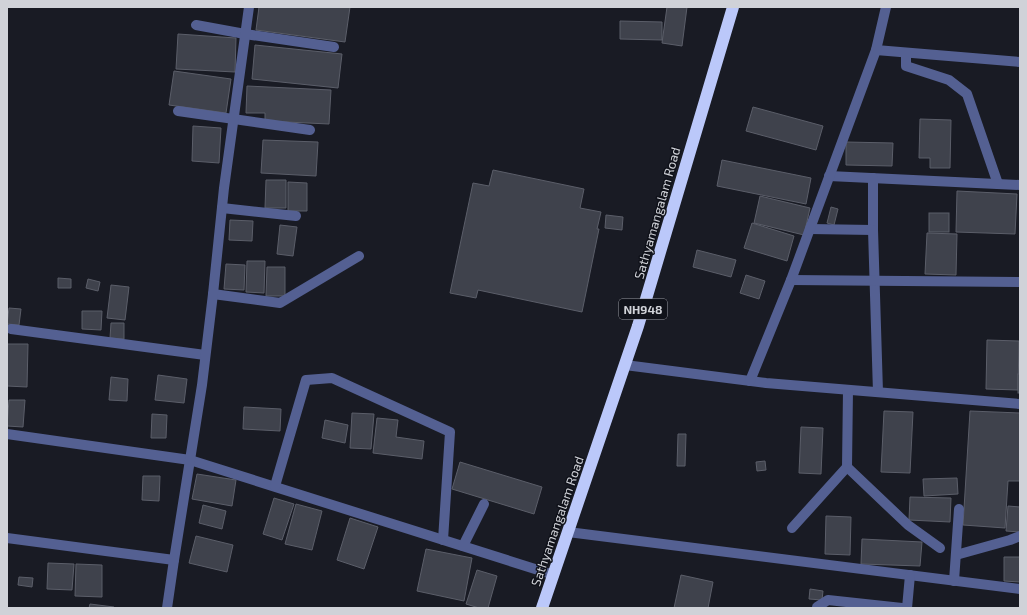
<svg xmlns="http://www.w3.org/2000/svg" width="1027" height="615" viewBox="0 0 1027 615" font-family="'Exo 2',sans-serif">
<rect width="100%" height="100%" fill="#191b24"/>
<g fill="#3f424c" stroke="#5b5e69">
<polygon points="259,7 350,7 345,42 256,30"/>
<polygon points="667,7 687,7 682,46 662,43"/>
<polygon points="620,21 662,22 662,40 620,39"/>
<polygon points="178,34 236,38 235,72 176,69"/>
<polygon points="255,45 342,54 338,88 252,79"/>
<polygon points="174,71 231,79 226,113 169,105"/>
<polygon points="247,86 331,90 329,124 265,121 265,113 246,113"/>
<polygon points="753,107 823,126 816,150 746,131"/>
<polygon points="920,119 951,120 950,168 930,168 930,158 919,158"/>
<polygon points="193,126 221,128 219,163 192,161"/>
<polygon points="263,140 318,142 316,176 261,173"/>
<polygon points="846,142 893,143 892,166 846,165"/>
<polygon points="722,160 811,178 806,204 717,186"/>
<polygon points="493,170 584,189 580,208 601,212 597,229 599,229 582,312 478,290 476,298 450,293 473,183 489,186"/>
<polygon points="266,180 286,180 286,208 265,208"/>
<polygon points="288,182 307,183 307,211 288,211"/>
<polygon points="957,191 1017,194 1015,234 956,232"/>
<polygon points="760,196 810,208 804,235 754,223"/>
<polygon points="831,207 838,209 834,225 827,223"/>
<rect x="929" y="213" width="20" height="19"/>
<polygon points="606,215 623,217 622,230 605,228"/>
<polygon points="230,220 253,221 252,241 229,240"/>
<polygon points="752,223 794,236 787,261 744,248"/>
<polygon points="280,225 297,227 293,256 277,254"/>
<polygon points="927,233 957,234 956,275 925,274"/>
<polygon points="697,250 736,260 731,277 693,267"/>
<polygon points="247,261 265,261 264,293 246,292"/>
<polygon points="226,264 245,265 244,290 224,289"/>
<polygon points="267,267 285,267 285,296 266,296"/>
<polygon points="746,275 765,281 759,299 740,293"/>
<polygon points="58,278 71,279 71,288 58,288"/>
<polygon points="88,279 100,282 98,291 86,288"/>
<polygon points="111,285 129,287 125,320 107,318"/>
<polygon points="9,308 21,309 19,325 7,324"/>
<polygon points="82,311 102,311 101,330 82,329"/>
<polygon points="111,323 124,323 124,339 110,338"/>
<polygon points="987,340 1019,341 1018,390 986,389"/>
<polygon points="7,344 28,344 27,387 7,386"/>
<rect x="1018" y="374" width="2" height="19"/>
<polygon points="158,375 187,379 184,403 155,400"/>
<polygon points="111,377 128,379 127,401 109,400"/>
<polygon points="9,400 25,400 23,427 7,426"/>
<polygon points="244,407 281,409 280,431 243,429"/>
<polygon points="884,411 913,412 910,473 881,472"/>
<polygon points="970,411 1020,413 1020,481 1008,481 1005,528 963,525"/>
<polygon points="352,413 374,414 371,449 350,448"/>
<polygon points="152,414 167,415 166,438 151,438"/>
<polygon points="377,418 398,420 396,437 424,441 422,459 373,453"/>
<polygon points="325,420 348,425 345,443 322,438"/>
<polygon points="801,427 823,428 821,474 799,473"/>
<polygon points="678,434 686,434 685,466 677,466"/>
<polygon points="765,461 766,470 757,471 756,462"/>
<polygon points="460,462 542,487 534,514 452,489"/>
<polygon points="197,474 236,480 232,506 192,499"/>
<polygon points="143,476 160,476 159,501 142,500"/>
<polygon points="957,478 958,494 924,496 923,479"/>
<polygon points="910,497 951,498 950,522 909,520"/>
<polygon points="274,498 294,504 282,540 263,534"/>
<polygon points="296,504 322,511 312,550 285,544"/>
<polygon points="203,505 226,511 222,529 199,523"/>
<polygon points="1008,506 1020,507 1020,532 1006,531"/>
<polygon points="826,516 851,517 850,555 825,554"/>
<polygon points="350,518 378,527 364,569 337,560"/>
<polygon points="196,536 233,545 227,572 189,563"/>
<polygon points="862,539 922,542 920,566 861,564"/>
<polygon points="426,549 472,558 464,601 417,591"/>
<polygon points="1004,557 1020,557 1020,582 1004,581"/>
<polygon points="48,563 74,564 72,590 47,589"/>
<polygon points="76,564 102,565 102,597 75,596"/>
<polygon points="477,570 497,576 488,608 479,608 466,604"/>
<polygon points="681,575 713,582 708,608 674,608"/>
<polygon points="19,577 33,578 32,587 18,585"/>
<polygon points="810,589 823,591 822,600 809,599"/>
<polygon points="90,604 114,607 113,608 89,608"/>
</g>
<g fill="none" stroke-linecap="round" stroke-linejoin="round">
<g stroke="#546092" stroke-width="10">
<polyline points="196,25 245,34 334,47"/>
<polyline points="876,50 1020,62"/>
<polyline points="906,53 906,66 949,80 967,94 998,184"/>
<polyline points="178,111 310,130"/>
<polyline points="829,176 1020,185"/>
<polyline points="873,178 873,230 878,392"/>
<polyline points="222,208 296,216"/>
<polyline points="810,229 873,230"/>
<polyline points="791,280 1020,282"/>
<polyline points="213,294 280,303 359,256"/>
<polyline points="11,329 205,355"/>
<polyline points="625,365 766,383 1020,404"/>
<polyline points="750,381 791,280 876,50 886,7"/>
<polyline points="7,434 190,460 554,575"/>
<polyline points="847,467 908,525 940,548"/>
<polyline points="275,486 306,380 332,378 450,432 443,540"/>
<polyline points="792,528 847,467 848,390"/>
<polyline points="568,532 1020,589"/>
<polyline points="7,538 174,560"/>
<polyline points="463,546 484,504"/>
<polyline points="956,555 1010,540 1020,536"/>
<polyline points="954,581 959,509"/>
<polyline points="167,608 174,560 202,385 213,294 224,188 249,7"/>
<polyline points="817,608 817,607 828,600 902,608"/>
<polyline points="907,608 910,575"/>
</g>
<polyline stroke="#bbc8fa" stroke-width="12" points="542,608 638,326 733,7"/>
</g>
<g text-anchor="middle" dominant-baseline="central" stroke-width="3" stroke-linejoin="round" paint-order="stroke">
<rect fill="#10121a" stroke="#96989f" stroke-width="1" x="619" y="299" width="48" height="20" rx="3"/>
<g font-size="12" font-weight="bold" fill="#d0d2d8">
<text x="643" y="309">NH948</text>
</g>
<g font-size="13" fill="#d0d2d8" stroke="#10121a">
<text transform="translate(657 213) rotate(-74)">Sathyamangalam Road</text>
<text transform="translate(557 521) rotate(-71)">Sathyamangalam Road</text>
</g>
</g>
<rect width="1027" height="615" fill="none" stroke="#d0d2d8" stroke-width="16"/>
</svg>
